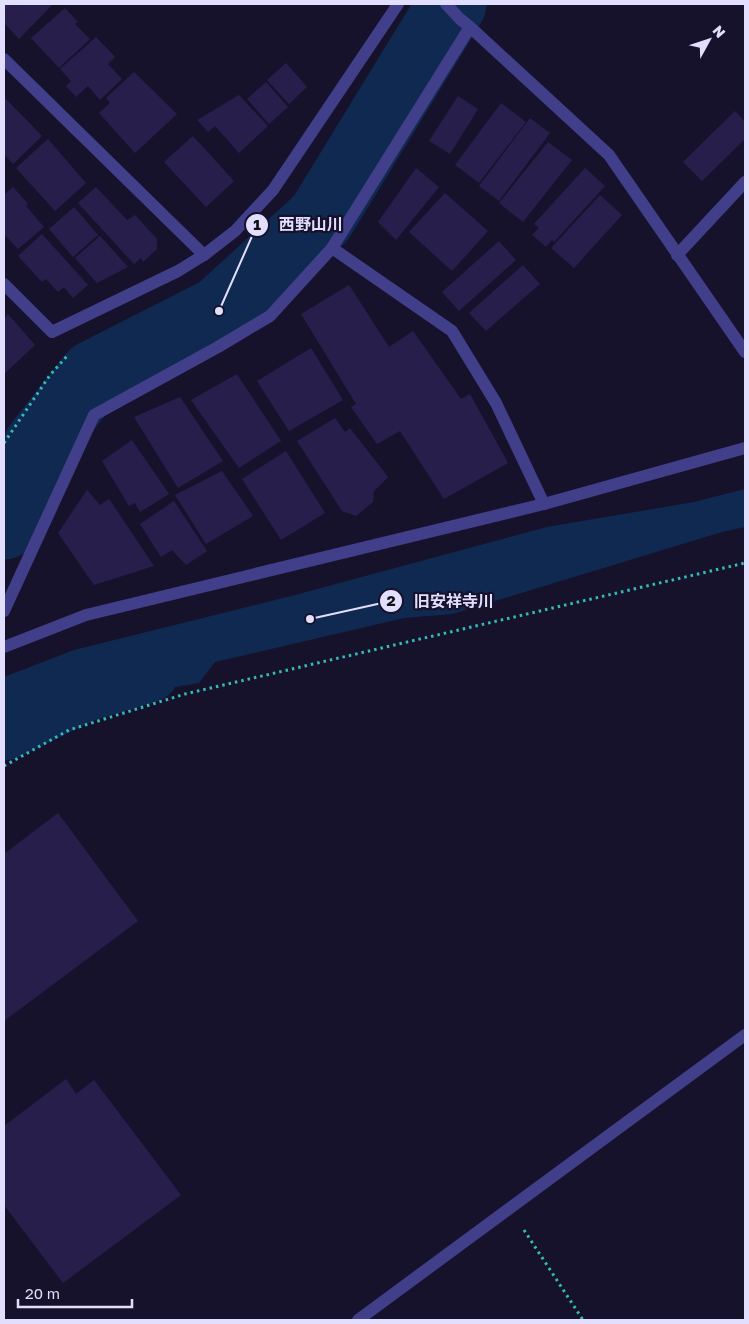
<svg xmlns="http://www.w3.org/2000/svg" width="749" height="1324" viewBox="0 0 749 1324" font-family="'Golos Text','Noto Sans JP',sans-serif">
<rect width="100%" height="100%" fill="#17122c"/>
<polygon fill="#102951" points="745,489 745,527 722,532 452,614 404,618 215,662 199,683 141,693 124,675 4,722 4,677 74,650 295,595 547,527 694,502"/>
<g fill="none" stroke-linecap="round" stroke-linejoin="round">
<g stroke="#102951" stroke-width="69">
<polyline points="4,525 38,445 93,375 219,311 321,218 452,4"/>
<polyline points="4,726 82,688 146,669"/>
</g>
</g>
<g fill="#281e4c">
<polygon points="4,4 53,4 19,39 4,23"/>
<polygon points="65,8 78,22 75,24 90,39 59,68 31,38"/>
<polygon points="96,37 115,57 108,64 122,79 100,100 88,86 76,97 66,86 71,81 60,69"/>
<polygon points="286,63 307,87 289,104 267,80"/>
<polygon points="134,72 177,114 135,153 99,113 110,103 106,98"/>
<polygon points="266,82 288,107 269,124 247,99"/>
<polygon points="239,95 268,126 239,153 215,126 208,132 197,120"/>
<polygon points="458,96 478,109 450,154 429,141"/>
<polygon points="4,97 42,136 13,164 4,154"/>
<polygon points="501,103 526,122 479,183 455,165"/>
<polygon points="735,111 745,122 745,139 702,181 683,162"/>
<polygon points="530,118 550,133 499,201 479,186"/>
<polygon points="193,136 234,181 206,207 164,162"/>
<polygon points="48,139 86,183 55,211 16,168"/>
<polygon points="548,142 572,160 523,222 499,203"/>
<polygon points="416,168 439,187 396,240 378,222"/>
<polygon points="585,168 605,186 554,242 552,240 546,247 532,235 539,228 534,224"/>
<polygon points="13,187 28,204 26,206 44,227 18,249 4,234 4,195"/>
<polygon points="96,187 127,220 135,215 157,239 157,249 143,262 141,258 134,264 78,203"/>
<polygon points="445,193 488,231 452,271 409,232"/>
<polygon points="600,195 622,215 574,268 551,248"/>
<polygon points="74,207 98,235 73,257 49,229"/>
<polygon points="42,234 88,285 73,298 64,287 58,292 46,279 42,282 18,256"/>
<polygon points="100,236 128,267 97,283 75,258"/>
<polygon points="499,241 516,260 459,311 442,292"/>
<polygon points="523,265 540,284 486,331 469,313"/>
<polygon points="349,285 389,347 413,331 461,399 470,394 508,463 444,499 400,431 377,444 351,407 356,404 301,314"/>
<polygon points="8,314 35,345 4,374 4,319"/>
<polygon points="311,348 343,400 289,431 257,381"/>
<polygon points="237,374 281,441 239,468 191,400"/>
<polygon points="180,397 223,461 178,488 134,417"/>
<polygon points="335,418 345,432 350,428 388,477 374,491 373,502 356,516 342,511 297,441"/>
<polygon points="132,440 169,494 140,512 135,503 129,506 102,461"/>
<polygon points="286,451 325,513 281,540 242,479"/>
<polygon points="222,471 253,516 206,544 175,495"/>
<polygon points="87,490 100,505 109,499 154,566 94,585 58,533"/>
<polygon points="174,501 207,551 186,565 172,550 161,557 140,524"/>
<polygon points="58,813 138,921 4,1021 4,854"/>
<polygon points="66,1079 76,1094 94,1080 181,1195 63,1283 4,1205 4,1126"/>
</g>
<g fill="none" stroke-linecap="round" stroke-linejoin="round">
<g stroke="#34bcb4" stroke-width="3" stroke-dasharray="2.5 4" stroke-linecap="butt">
<polyline points="4,443 50,375 68,355"/>
<polyline points="4,766 69,730 185,694 745,563"/>
<polyline points="524,1230 583,1320"/>
</g>
<g stroke="#413e8a" stroke-width="12">
<polyline points="446,4 460,19 470,27 609,155 745,352"/>
<polyline points="4,59 204,255"/>
<polyline points="332,248 452,331 496,403 544,504"/>
<polyline points="677,255 745,182"/>
<polyline points="4,284 52,332 178,271 204,255 235,231 273,190 398,4"/>
<polyline points="4,611 94,415 218,347 270,316 332,248 470,27"/>
<polyline points="4,647 86,615 544,504 745,448"/>
<polyline points="358,1320 745,1035"/>
</g>
</g>
<path fill="none" stroke="#e1defe" stroke-width="2" d="M219 311L257 225M310 619L391 601"/>
<g fill="#e1defe" stroke="#17122c" stroke-width="2">
<circle cx="219" cy="311" r="5"/>
<circle cx="310" cy="619" r="5"/>
<circle cx="257" cy="225" r="12"/>
<circle cx="391" cy="601" r="12"/>
</g>
<g font-size="15" text-anchor="middle" font-weight="bold" fill="#111">
<text x="257" y="230">1</text>
<text x="391" y="606">2</text>
</g>
<g font-size="16" text-anchor="middle" font-weight="bold" fill="#e1defe" stroke="#17122c" stroke-width="4.5" stroke-linejoin="round" paint-order="stroke">
<text x="311" y="230">西野山川</text>
<text x="454" y="607">旧安祥寺川</text>
</g>
<rect width="749" height="1324" fill="none" stroke="#e1defe" stroke-width="10"/>
<g transform="translate(709 40) rotate(50)" stroke="#17122c" stroke-width="4" paint-order="stroke">
<path d="M0-4L9 19L0 12L-9 19Z" fill="#e1defe"/>
<text y="-8" font-size="14" font-weight="bold" text-anchor="middle" fill="#e1defe">N</text>
</g>
<path d="M18 1299v8h114v-8" fill="none" stroke="#e1defe" stroke-width="2.5"/>
<text x="25" y="1299" font-size="15" fill="#e1defe" stroke="#17122c" stroke-width="4" paint-order="stroke">20 m</text>
</svg>
